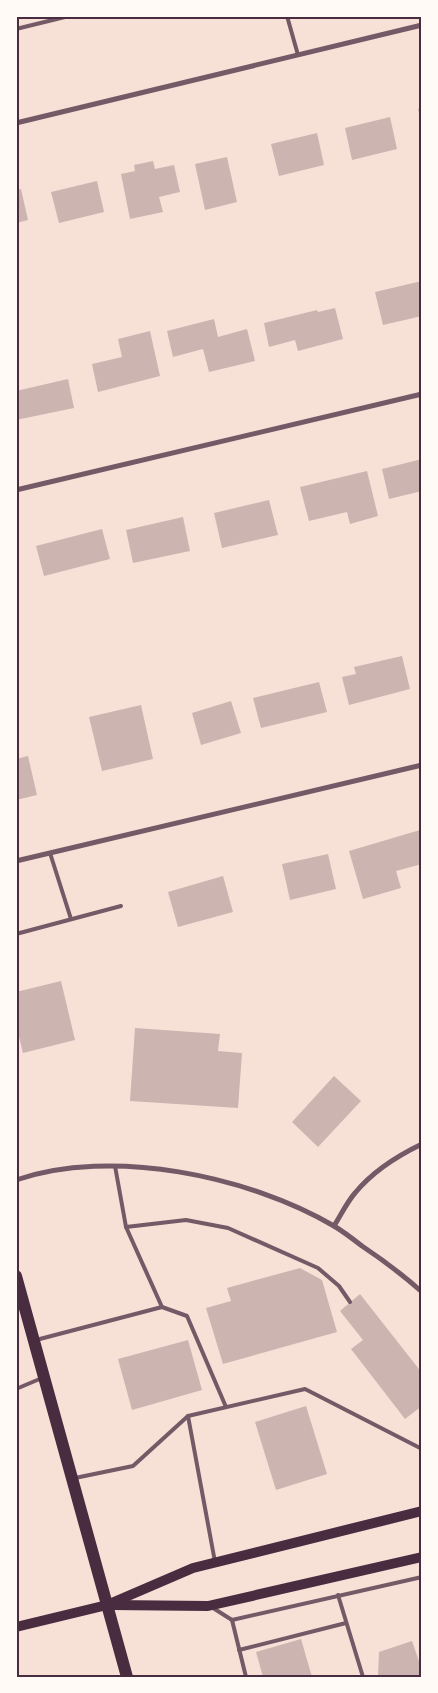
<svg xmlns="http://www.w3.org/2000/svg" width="438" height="1693" viewBox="0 0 438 1693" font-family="'Public Sans',sans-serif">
<rect width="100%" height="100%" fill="#f7e1d7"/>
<g fill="#ccb4b1">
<polygon points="422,108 422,122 421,122 418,109"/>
<polygon points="390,117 397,149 352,160 345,128"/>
<polygon points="317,133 324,165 279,176 271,144"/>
<polygon points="227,157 237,202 205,210 195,164"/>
<polygon points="153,161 155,169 174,165 180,192 159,197 163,212 130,219 121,174 135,171 134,165"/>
<polygon points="97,181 104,212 59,223 51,192"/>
<polygon points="21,189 28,220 16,223 16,190"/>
<polygon points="422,281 422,316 383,325 375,292"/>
<polygon points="335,308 343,339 298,351 295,340 269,347 264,323 317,310 318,312"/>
<polygon points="214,319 218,337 247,329 255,361 209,372 203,349 173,357 167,331"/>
<polygon points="150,331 160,376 98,392 92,364 122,357 118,339"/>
<polygon points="68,379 74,408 16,420 16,391"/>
<polygon points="422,459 422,491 389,499 382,469"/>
<polygon points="367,471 378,516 350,524 347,512 309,521 300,487"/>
<polygon points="269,500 278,535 222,548 214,513"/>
<polygon points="183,517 190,551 133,563 126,530"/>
<polygon points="102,529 110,559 44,576 36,546"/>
<polygon points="402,656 410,689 349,705 342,677 356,674 354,667"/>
<polygon points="319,682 327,712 261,728 253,698"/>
<polygon points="231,701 241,733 201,745 192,713"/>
<polygon points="141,705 153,759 102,771 89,717"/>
<polygon points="28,756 37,795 16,800 16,759"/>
<polygon points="420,830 422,864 396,871 401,888 363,899 349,851"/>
<polygon points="328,854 336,889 290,900 282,864"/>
<polygon points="223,876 233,912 178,927 168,892"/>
<polygon points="61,981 75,1040 23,1053 16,1025 16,992"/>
<polygon points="135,1028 220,1034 218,1051 242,1053 238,1108 130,1101"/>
<polygon points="334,1076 361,1101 318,1147 292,1122"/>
<polygon points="300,1268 322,1280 337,1332 223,1364 206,1308 231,1301 227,1288"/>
<polygon points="360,1294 422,1373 422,1406 405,1419 351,1349 363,1340 340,1311"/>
<polygon points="188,1340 202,1390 132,1410 118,1359"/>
<polygon points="306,1406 327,1474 276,1490 255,1422"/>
<polygon points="301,1639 312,1677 263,1677 256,1652"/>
<polygon points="412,1641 422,1670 422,1677 378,1677 379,1652"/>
</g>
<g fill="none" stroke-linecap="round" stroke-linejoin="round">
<g stroke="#755966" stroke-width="4">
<polyline points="287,16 298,55"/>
<polyline points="16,29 69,16"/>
<polyline points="50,853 71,919"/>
<polyline points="16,934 121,906"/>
<polyline points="115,1166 126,1227 162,1307"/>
<polyline points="126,1227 186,1220 228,1228 318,1268 339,1286 350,1302"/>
<polyline points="36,1340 162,1307 187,1316 226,1407"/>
<polyline points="16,1389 42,1378"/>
<polyline points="188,1416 215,1562"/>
<polyline points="75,1478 133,1466 188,1416 305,1389 422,1449"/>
<polyline points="338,1595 363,1677"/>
<polyline points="213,1608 232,1620 422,1577"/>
<polyline points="232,1620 246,1677"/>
<polyline points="239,1650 346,1623"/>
</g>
<g stroke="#755966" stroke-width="5">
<polyline points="16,123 422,25"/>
<polyline points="16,490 422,394"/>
<polyline points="16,861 422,765"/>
<path d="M 16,1180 C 111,1147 249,1176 334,1226 C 344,1232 353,1239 362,1246 C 383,1260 403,1275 422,1292"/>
<path d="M 334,1226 C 341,1215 347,1202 355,1193 C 373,1171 397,1156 422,1144"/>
</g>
<g stroke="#4a2c40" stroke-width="10">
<polyline points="111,1605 208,1606 422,1557"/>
<polyline points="16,1627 107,1605 193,1568 422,1511"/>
</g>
<polyline stroke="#4a2c40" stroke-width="12" points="16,1276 127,1677"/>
</g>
<rect width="438" height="1693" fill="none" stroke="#fffaf5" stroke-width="35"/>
<rect x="18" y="18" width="402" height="1658" fill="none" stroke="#4a2c40" stroke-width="2"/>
</svg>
